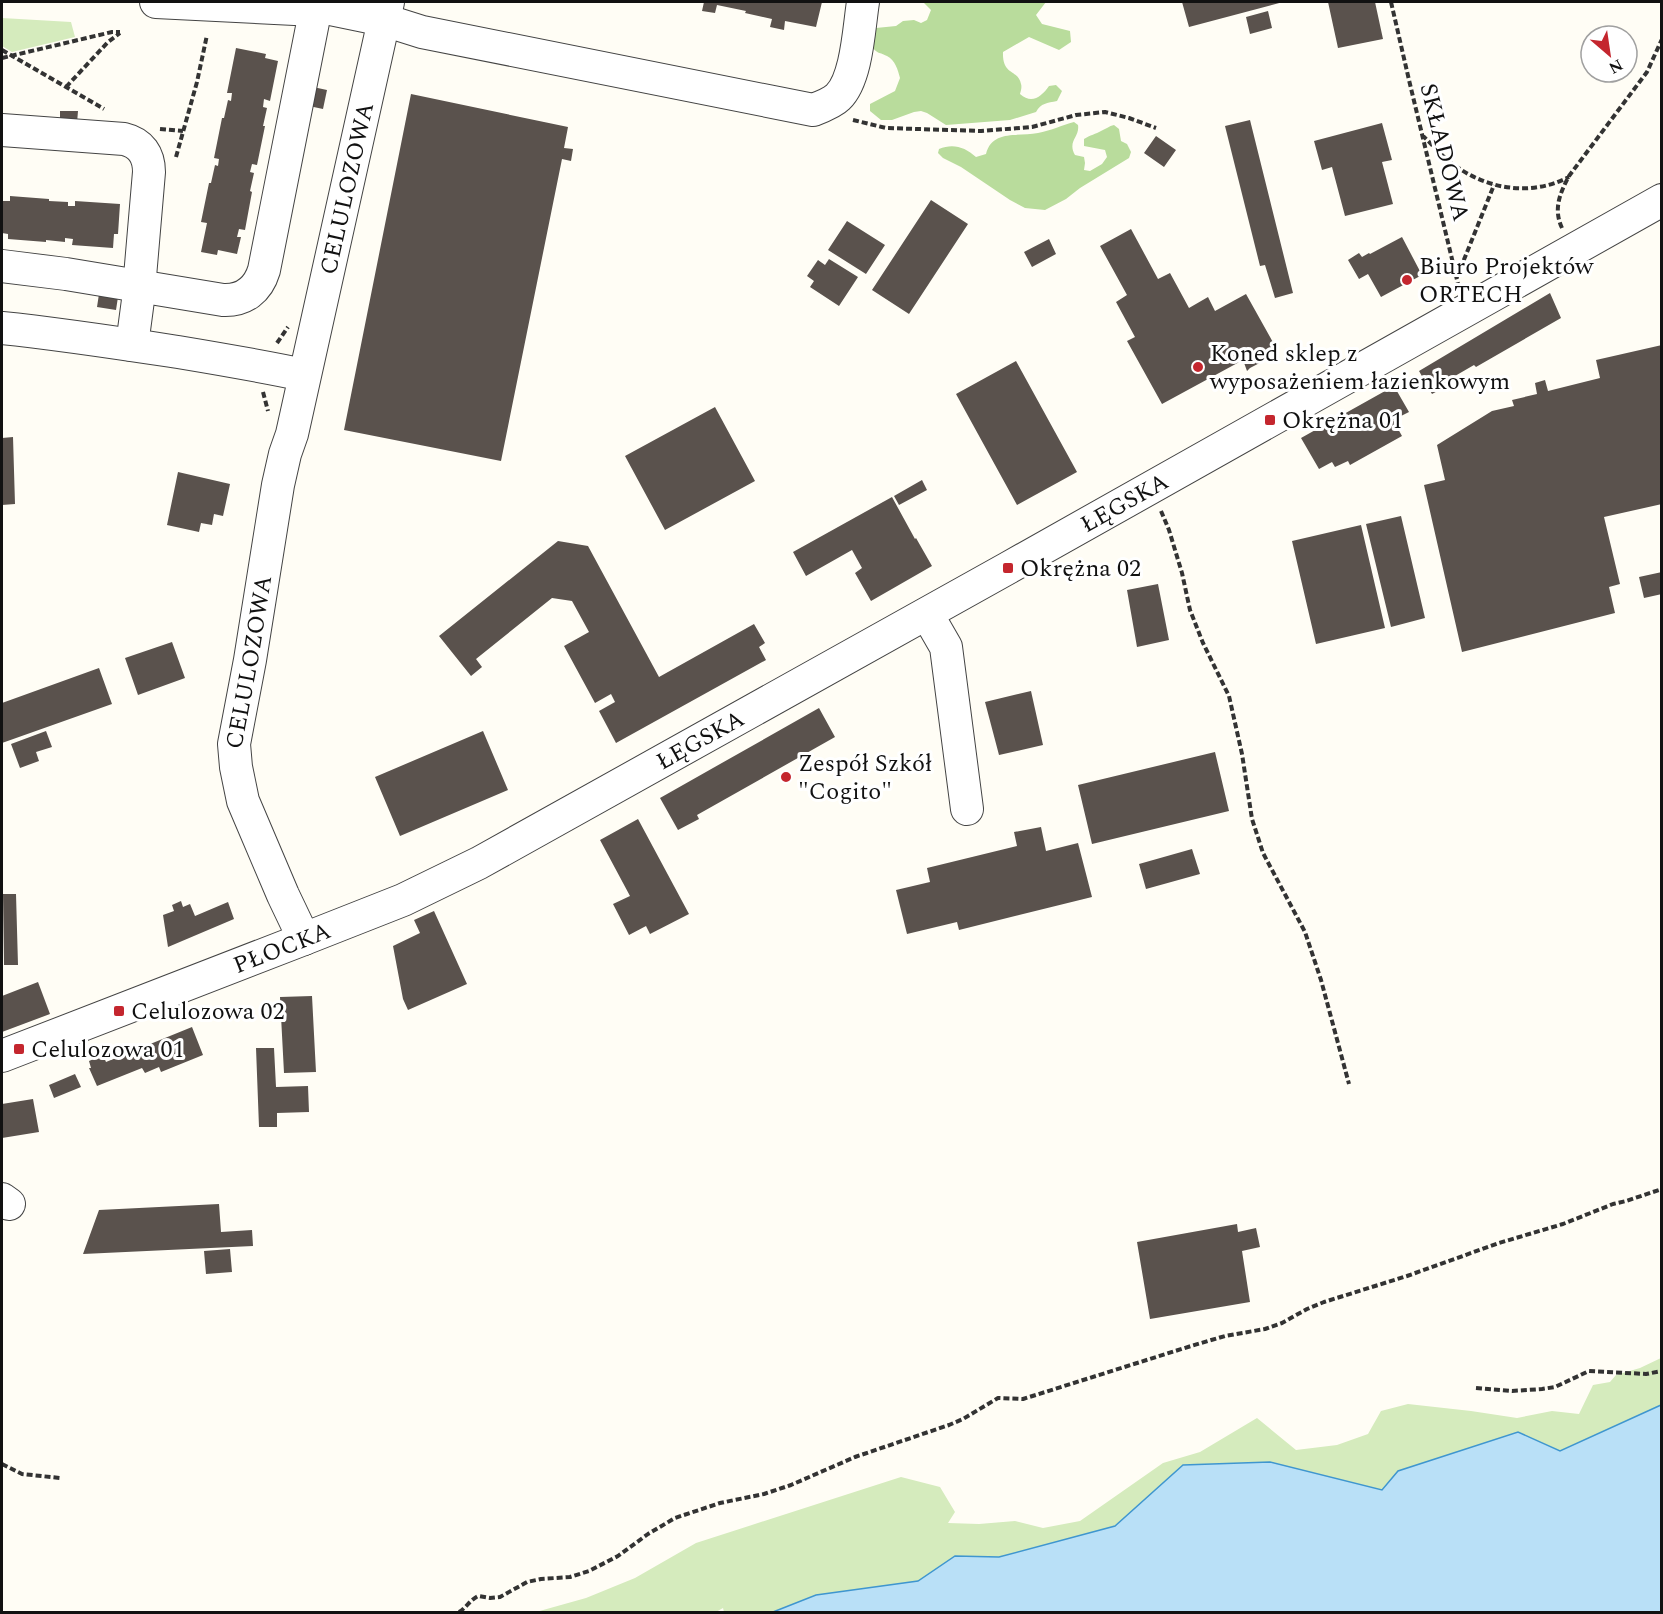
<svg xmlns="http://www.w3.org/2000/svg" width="1663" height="1614" font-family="Spectral,serif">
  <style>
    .green { fill: #d5ebbd }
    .forest { fill: #b9dc9c }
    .water { fill: #b9e0f7; stroke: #3f96cf; stroke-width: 1.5 }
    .building { fill: #5a524d }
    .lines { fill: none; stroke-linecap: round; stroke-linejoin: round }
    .minor-casing { stroke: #444; stroke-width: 34 }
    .path { stroke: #333; stroke-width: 4; stroke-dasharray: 6 3; stroke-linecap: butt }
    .minor { stroke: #fff; stroke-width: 32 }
    .poi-dot { fill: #c4262e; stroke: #fff; stroke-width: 2 }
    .labels { text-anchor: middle; stroke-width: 6; stroke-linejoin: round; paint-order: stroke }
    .street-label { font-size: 24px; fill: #111; stroke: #fff }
    .poi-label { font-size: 24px; fill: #111; stroke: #fff; text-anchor: start }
  </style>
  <rect width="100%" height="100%" fill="#fffdf5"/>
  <path class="green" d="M2,18l69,4 4,15 -63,15 -10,-6z
    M1661,1358v254h-937l-1,-4 -7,4h-180l50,-14 49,-20 61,-35 205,-66 39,10 15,25 -7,11 31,1 36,-3 28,7 37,-7 83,-58 37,-11 57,-34 39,32 41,-5 31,-11 13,-23 27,-7 63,7 46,7 35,-7 27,3 14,-29 17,-3 6,-7 24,-7z"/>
  <path class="forest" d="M923,2h123l-10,13 6,9 28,7 1,11 -12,8 -30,-13 -26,15c-1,24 15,17 18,32 1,3 0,6 -1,10 12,11 22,2 29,-8l7,-1 6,6 -5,10c-10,2 -16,2 -21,11l-26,8 -64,5 -19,-12 -6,-2 -7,1 -22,8h-11l-11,-9v-7l25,-13 5,-13c-2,-8 -5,-18 -13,-22 -10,-5 -8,-1 -17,-11v-9l6,-8 20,-2 7,-5 11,-1 7,3 6,-3 4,-10z
    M1074,122l4,3c2,12 -11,16 -3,30l9,2 1,6 -1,7 6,1 12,-7 5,-7 -2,-7 -21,-4v-7c6,-4 12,-5 17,-8 5,-2 8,-5 13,-6l5,4 2,12 6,3 4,8 -2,6 -49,30 -14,11 -21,11 -20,-2 -15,-8 -49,-33 -18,-9 -5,-5 1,-4c14,-6 26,-2 37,8l10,-3c6,-25 33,-17 52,-21 12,-2 24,-8 36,-11z"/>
  <path class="water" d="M1661,1405v207h-888l43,-17 102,-14 37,-25 44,1 116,-31 68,-61 87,-3 112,28 16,-19 120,-39 42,19z"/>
  <path class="building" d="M704,2h118l-6,25 -31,-6 -1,9 -14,-3 2,-8 -27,-6 1,-2 -29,-6 -2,8 -13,-2z
    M1182,2h101l-94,25z
    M1328,2h47l8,37 -45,9z
    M1268,11l4,17 -22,6 -4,-17z
    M236,48l30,6 -1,4 13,3 -8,40 -6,-2 -1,8 4,1 -4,18h2l-8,39 -5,-1 -2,8 4,1 -4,18 2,1 -7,38 -6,-1 -2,8h4l-4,17 -19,-4 -1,5 -16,-3 6,-29 -6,-1 8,-39h2l4,-18 3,1 1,-7 -5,-1 8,-40h2l4,-18 3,1 1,-8h-5z
    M313,87l14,3 -4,19 -14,-3z
    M411,94l157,33 -4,21 9,1 -2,12 -9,-2 -61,302 -157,-31z
    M60,111h18l-1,12 -17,-1z
    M1250,120l43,173 -18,5 -10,-33 -5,1 -35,-140z
    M1382,123l10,37 -10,2 11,42 -48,12 -13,-49 -10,3 -8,-29z
    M1156,136l20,14 -12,17 -20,-14z
    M10,196l39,3v2l19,1v4h7v-5l45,3 -2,30h-4l-1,14 -41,-3 1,-6 -8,-1v4l-19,-2v2l-38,-3v-5l-6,-1v-32h8z
    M931,200l37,24 -59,90 -37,-24z
    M847,221l38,24 -19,29 -38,-24z
    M1131,229l27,50 12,-6 19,35 19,-11 7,14 31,-17 33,59 -29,15 -3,3 -4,-11 -81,44 -35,-63 8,-4 -19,-35 11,-7 -27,-49z
    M1402,237l20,38 -41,22 -13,-23 -9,5 -11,-19 11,-7 3,4 7,-4 1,1z
    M1049,239l7,15 -24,13 -8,-15z
    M829,259l29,18 -19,29 -29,-19 4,-6 -7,-5 11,-16 7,5z
    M1550,293l11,25 -85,49 -2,-2 -19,11 3,4 -26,14 -13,-23z
    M99,294l19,3 -2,13 -19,-3z
    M1662,345v159l-58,13 16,67 -11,3 6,26 -153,39 -38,-167 21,-5 -8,-35 55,-34 22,-5 -2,-6 25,-6 -2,-11 10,-3 3,11 52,-13 -4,-18z
    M1016,361l61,111 -60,33 -61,-111z
    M1394,386l15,26 -16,8 9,16 -52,29 -2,-4 -13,6 -3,-5 -13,7 -18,-31z
    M715,407l40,74 -90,49 -40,-74z
    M13,437l2,67 -13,1v-67z
    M178,472l52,12 -7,32 -9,-2 -2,11 -11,-2 -2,9 -32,-7z
    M922,480l5,10 -28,15 -5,-9z
    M892,497l23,42 1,-1 16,28 -61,35 -16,-28 7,-5 -10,-18 -46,26 -13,-24z
    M1401,516l24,102 -34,9 -25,-103z
    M1361,525l24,103 -69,16 -24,-103z
    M558,541l30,5 71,131 95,-53 11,19 -6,4 7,13 -150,83 -17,-32 16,-9 -4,-8 -16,9 -31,-57 25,-14 -17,-31 -20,-3 -76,61 6,8 -11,9 -32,-40z
    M1662,572v22l-18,4 -5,-21z
    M1158,584l11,56 -32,7 -10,-57z
    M172,642l13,36 -47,17 -13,-37z
    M99,668l13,36 -110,39v-40z
    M1031,691l12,54 -44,10 -14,-53z
    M819,708l16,29 -138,78 2,4 -21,11 -18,-32z
    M46,731l6,16 -16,5 3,9 -19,7 -9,-24z
    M483,731l25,59 -108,46 -25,-59z
    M1215,752l14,59 -137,33 -14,-59z
    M638,819l51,95 -39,20 -4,-8 -17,9 -16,-31 17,-8 -30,-56z
    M1041,827l5,24 32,-8 14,54 -133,33 -2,-8 -50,12 -11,-44 34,-8 -3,-14 90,-22 -3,-14z
    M1192,849l8,25 -54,15 -7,-25z
    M3,894h13l2,71h-14z
    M181,901l2,6 7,-3 5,12 33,-14 6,17 -66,28 -5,-32 11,-4 -2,-6z
    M434,911l33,73 -59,26 -5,-11 -10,-53 27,-13 -6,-13z
    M38,982l12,32 -48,18v-36z
    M312,996l4,76 -32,1 -4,-76z
    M192,1027l11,28 -42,17 -2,-5 -14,6 -3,-5 -45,18 -8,-18h2l-2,-7 14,-6 3,7z
    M256,1048h18l2,39 32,-1 1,26 -32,1v14h-18z
    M75,1074l6,13 -27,11 -5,-13z
    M33,1099l6,33 -37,6v-34z
    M219,1204l2,28 31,-2 1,16 -170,8 16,-44z
    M1237,1224l1,8 18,-4 4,19 -18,4 8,51 -100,17 -13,-77z
    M230,1249l2,23 -26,2 -2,-23z"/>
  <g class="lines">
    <g class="minor-casing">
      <g id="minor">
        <path d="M156,2l159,8"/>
        <path d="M316,6l68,14 38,12 391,78c8,-3 19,-7 25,-13 19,-18 21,-70 25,-95"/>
        <path d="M2,130l122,9c17,4 25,16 25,33l-11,128 -6,45"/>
        <path d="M2,266l64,8 157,26c21,1 35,-10 41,-30l53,-268"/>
        <path d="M2,328c59,6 117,15 176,24 42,7 84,14 126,23"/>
        <path d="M927,614l19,33 21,162"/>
        <path id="s1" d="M304,939l-21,-44 -40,-94 -7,-34 -2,-23 16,-84 28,-175 7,-31 7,-20 96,-432"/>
        <path id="s2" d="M2,1056l302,-117 99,-39 76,-37 529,-295 654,-368"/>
        <path d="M2,1199l7,5"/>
      </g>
    </g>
    <path class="path" d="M1391,2l18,78 49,204
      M2,50l102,59
      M2,58l110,-26h8
      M66,87l42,-45 12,-9
      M853,120l33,8 95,3 51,-4 44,-12 29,-3 24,6 27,10
      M160,129l23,2
      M1422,135c11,10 22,24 35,32 33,23 75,29 112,10
      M176,157l21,-75 10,-47
      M1562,228c-9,-19 -2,-35 7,-52l78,-104 15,-33
      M1457,277l37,-92
      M277,343l11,-16
      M263,392l5,19
      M1161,511l8,19 13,43 8,37 13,33 26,53 13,58 10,65 11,34 42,79 16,48 28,104
      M1476,1388l36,3 30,-2 13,-2 34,-16 57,3 16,-3
      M2,1464l20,10 38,4
      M459,1612c7,-4 11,-12 19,-16l12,2 10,-1 27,-15 14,-3 29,-2 19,-6 29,-15 30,-22 27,-16 45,-15 44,-9 27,-9 64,-28 94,-32 14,-6 35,-21 25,1 168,-53 34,-10 40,-7 17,-6 25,-14 17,-7 83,-26 92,-33 64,-19 50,-20 13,-3 36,-12"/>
    <use href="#minor" class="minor"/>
  </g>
  <g class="poi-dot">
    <circle cx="1407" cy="280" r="6"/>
    <circle cx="1198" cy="367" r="6"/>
    <rect x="1264" y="414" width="12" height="12" rx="3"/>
    <rect x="1002" y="562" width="12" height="12" rx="3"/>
    <circle cx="786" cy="777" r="6"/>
    <rect x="113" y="1005" width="12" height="12" rx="3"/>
    <rect x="13" y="1043" width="12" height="12" rx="3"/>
  </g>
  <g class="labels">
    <g class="street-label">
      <text transform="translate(1445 152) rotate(76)" y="8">SKŁADOWA</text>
      <text dy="8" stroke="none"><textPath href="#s1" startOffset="776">CELULOZOWA</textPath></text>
      <text dy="8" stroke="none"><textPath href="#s2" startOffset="1254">ŁĘGSKA</textPath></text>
      <text dy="8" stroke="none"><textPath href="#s1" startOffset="292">CELULOZOWA</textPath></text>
      <text dy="8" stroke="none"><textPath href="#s2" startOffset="768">ŁĘGSKA</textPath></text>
      <text dy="8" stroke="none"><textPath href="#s2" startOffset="300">PŁOCKA</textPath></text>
    </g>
    <g class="poi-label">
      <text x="1419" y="274">Biuro Projektów<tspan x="1419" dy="28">ORTECH</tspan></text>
      <text x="1210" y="361">Koned sklep z<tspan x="1210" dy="28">wyposażeniem łazienkowym</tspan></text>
      <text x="1282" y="428">Okrężna 01</text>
      <text x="1020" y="576">Okrężna 02</text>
      <text x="798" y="771">Zespół Szkół<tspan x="798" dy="28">"Cogito"</tspan></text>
      <text x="131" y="1019">Celulozowa 02</text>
      <text x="31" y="1057">Celulozowa 01</text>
    </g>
  </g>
  <rect width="1663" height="1614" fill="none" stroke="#111111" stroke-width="6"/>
  <g transform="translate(1609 54) rotate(151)"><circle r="28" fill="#ffffff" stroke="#a0a0a0" stroke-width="1.5"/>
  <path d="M0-4.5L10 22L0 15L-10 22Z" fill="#c4262e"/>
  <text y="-9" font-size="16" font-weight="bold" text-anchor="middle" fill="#111111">N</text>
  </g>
</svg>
